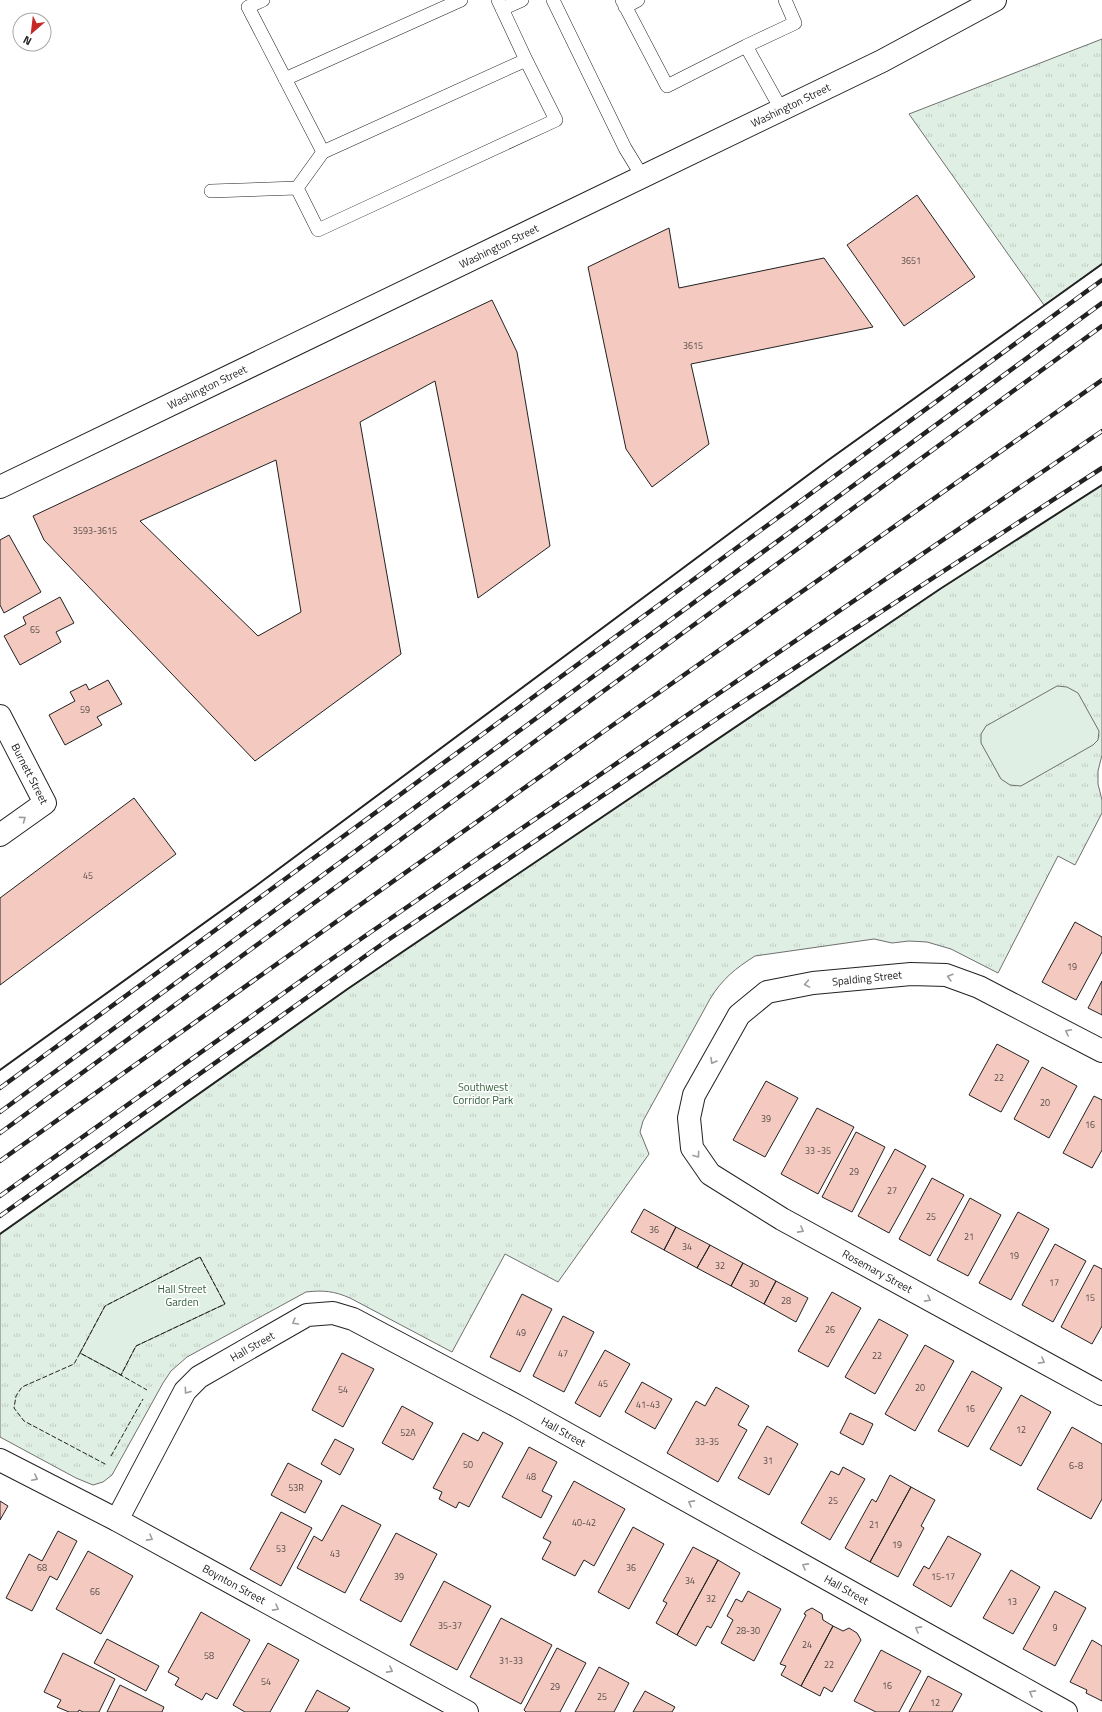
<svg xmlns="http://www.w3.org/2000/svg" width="1102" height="1712" font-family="'Titillium Web',sans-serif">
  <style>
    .park { fill: url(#park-tufts); stroke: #6f6f6f }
    .garden { fill: #e0efe3; stroke: #6f6f6f }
    .building { fill: #f3c9c0; stroke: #222; fill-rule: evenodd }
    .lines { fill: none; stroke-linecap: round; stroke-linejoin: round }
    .lane-casing { stroke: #222; stroke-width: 14 }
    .street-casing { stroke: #222; stroke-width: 24 }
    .primary-casing { stroke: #222; stroke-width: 24 }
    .lane { stroke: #fff; stroke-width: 13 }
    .street { stroke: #fff; stroke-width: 22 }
    .primary { stroke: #fff; stroke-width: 22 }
    .rail-casing { stroke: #222; stroke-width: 4.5 }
    .rail { stroke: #fff; stroke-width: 3; stroke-dasharray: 9; stroke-linecap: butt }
    .fence { stroke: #222; stroke-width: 1; stroke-dasharray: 5 2; stroke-linecap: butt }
    .wall { stroke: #222; stroke-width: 2 }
    .oneway { stroke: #9c9c9c }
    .labels { text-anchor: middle; stroke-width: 3; stroke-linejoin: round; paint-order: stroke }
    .number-label { font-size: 9px; fill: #564c4a }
    .street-label { font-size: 11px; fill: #222; stroke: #fff }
    .park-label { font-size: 11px; fill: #2f5e38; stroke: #fff }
  </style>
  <defs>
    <pattern id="park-tufts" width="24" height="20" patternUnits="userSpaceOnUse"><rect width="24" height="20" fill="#e0efe3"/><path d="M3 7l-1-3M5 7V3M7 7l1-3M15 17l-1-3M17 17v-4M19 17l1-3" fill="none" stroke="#c0cdc2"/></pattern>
  </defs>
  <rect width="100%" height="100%" fill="#fff"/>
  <path class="park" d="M1102,39v225l-58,41 -135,-191z
    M1102,485v270l-4,16v13l4,16v13l-27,52 -17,-9 -60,117 -47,-24 -24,-7 -18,-1 -17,2 -18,-4 -119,17c-19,12 -33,23 -45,43l-67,122 -3,11 9,22 -91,128 -53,-28 -53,98 -102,-54c-16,-7 -27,-8 -44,-6l-119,65 -16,14 -8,12 -51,92 -9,7 -10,3 -17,-7 -76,-41v-203l349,-246 591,-399z"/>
  <path class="garden" d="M1057,686l10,1 11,6 21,38 -1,9 -5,5 -72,41 -11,-1 -9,-6 -20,-36v-9l5,-8z
    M200,1257l25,47 -89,42 -15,29 -41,-22 25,-47z"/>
  <path class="building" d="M917,195l58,82 -71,49 -57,-81z
    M669,228l10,60 145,-30 49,69 -182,37 18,80 -57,43 -26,-38 -38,-182z
    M492,300l25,52 33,194 -72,52 -43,-217 -75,41 41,232 -146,107 -211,-221 -11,-24zM276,460l25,152 -43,24 -118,-115z
    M9,535l32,57 -37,21 -4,-8v-65z
    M60,597l14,26 -18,9 5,10 -41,23 -16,-29 22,-12 -3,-7z
    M108,680l14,24 -25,13 5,8 -37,20 -16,-30 26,-14 -5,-9 16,-8 3,6z
    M134,798l42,56 -176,131v-87z
    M1075,922l27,15v15l-26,48 -34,-18z
    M1102,981v34l-14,-7z
    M997,1044l32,17 -28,51 -32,-17z
    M1042,1067l35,19 -28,52 -35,-19z
    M766,1081l32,17 -33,59 -32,-17z
    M1094,1096l8,4v50l-10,18 -29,-15z
    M817,1108l37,19 -36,67 -37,-20z
    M856,1132l29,15 -33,65 -30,-15z
    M895,1149l31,17 -37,67 -31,-17z
    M932,1178l32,17 -34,61 -31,-17z
    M970,1198l31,17 -33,61 -31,-16z
    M644,1209l32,18 -12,23 -33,-18z
    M1018,1212l31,17 -38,71 -32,-17z
    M676,1227l34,18 -13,23 -33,-18z
    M1055,1244l31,17 -33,61 -31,-17z
    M710,1245l33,18 -12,23 -34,-18z
    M743,1263l33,18 -12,23 -33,-18z
    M1094,1265l8,4v57l-10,18 -31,-17z
    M776,1281l32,17 -12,24 -32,-18z
    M832,1292l29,16 -33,59 -30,-16z
    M522,1294l30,15 -32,63 -30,-15z
    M563,1316l31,16 -30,60 -31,-16z
    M879,1319l29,16 -33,59 -30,-17z
    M925,1345l29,16 -39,70 -30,-17z
    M605,1350l25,14 -30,53 -25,-14z
    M342,1353l32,16 -31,58 -31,-17z
    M972,1371l30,17 -34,59 -30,-16z
    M642,1382l30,17 -17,30 -30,-17z
    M716,1387l33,19 -11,19 9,5 -29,52 -51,-29 29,-52 9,5z
    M1021,1395l30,17 -30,54 -31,-17z
    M402,1406l31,17 -20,37 -31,-17z
    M850,1413l23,11 -10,21 -23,-12z
    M767,1426l31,18 -29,51 -31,-17z
    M1072,1427l30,17v55l-11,20 -54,-30z
    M483,1432l20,11 -34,64 -10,-5 -3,6 -17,-9 3,-7 -9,-4 30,-55 15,8z
    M335,1439l19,10 -14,26 -19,-11z
    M529,1447l28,15 -15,29 10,5 -11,22 -39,-21z
    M288,1463l34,18 -17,32 -34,-18z
    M843,1467l22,12 -35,61 -29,-17 30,-52 8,4z
    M890,1475l21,12 -41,75 -25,-14 27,-49 4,3z
    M574,1481l51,28 -31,57 -10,-6 -9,16 -33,-17 9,-17 -8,-4z
    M911,1487l24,13 -14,26 3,2 -26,49 -28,-15z
    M0,1501l8,5 -8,14z
    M342,1505l39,20 -36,68 -48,-25 17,-32 8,5z
    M281,1512l31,16 -31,58 -31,-17z
    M633,1527l31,17 -35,65 -31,-17z
    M58,1531l19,10 -20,39 -7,-4 -18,35 -26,-13 23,-44 13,7z
    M396,1533l41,21 -36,68 -41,-22z
    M948,1536l33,18 -30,53 -38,-22 11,-19 5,3z
    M693,1547l25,13 -41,75 -21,-12 11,-20 -4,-2z
    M88,1551l45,25 -32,58 -45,-25z
    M718,1560l22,13 -29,55 -4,-2 -11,20 -19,-11z
    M1011,1570l29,17 -27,47 -30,-16z
    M444,1581l47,25 -34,64 -47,-25z
    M748,1591l33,18 -27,52 -33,-18 12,-23 -6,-4 9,-17 6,3z
    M1055,1591l31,17 -31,58 -32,-17z
    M812,1608l10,6 1,6 10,6 -32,60 -20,-11 5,-9 -6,-2 26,-49 -2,-1 2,-3z
    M201,1612l49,28 -33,59 -11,-6 -4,7 -27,-15 4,-7 -11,-6z
    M501,1618l51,27 -31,59 -51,-27z
    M833,1626l10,5 6,-3 8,5 4,7 -29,52 -8,-5 -4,9 -19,-10z
    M107,1639l52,27 -13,25 -52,-28z
    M1092,1640l10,6v55l-16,-8 1,-3 -17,-8z
    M268,1643l31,17 -29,52h-25l-12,-7z
    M557,1648l29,15 -26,49h-34l-2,-2z
    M881,1650l40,21 -22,41h-23l-22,-11z
    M63,1653l52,26 -16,33h-16l-4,-2 -1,2h-9l-12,-5 4,-7 -17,-8z
    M599,1667l30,16 -15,29h-39z
    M928,1676l34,18 -10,18h-43z
    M120,1685l44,22 -2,5h-55z
    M317,1690l33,18 -3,4h-42z
    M645,1691l30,16 -3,5h-39z"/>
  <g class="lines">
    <g class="lane-casing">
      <path id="lane" d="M263,0l-15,7 75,145 203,-92 -28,-60
        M553,0l72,148 17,28
        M622,0l45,86 79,-40
        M625,7l13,-7
        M502,9l20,-9
        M285,79l176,-79
        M781,109l-35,-63 49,-23 -10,-23
        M323,152l-26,36 21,42 238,-110 -30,-60
        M211,191l86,-3"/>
    </g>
    <g class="street-casing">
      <g id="street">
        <path id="s1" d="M0,716l45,87 -45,32"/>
        <path id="s2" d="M1102,1051l-123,-64 -33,-12 -35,-1 -98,9 -46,9 -28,23 -45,80 -5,23 3,30 18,26 72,45 320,175"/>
        <path id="s3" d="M0,1460l117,60 350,192"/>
        <path id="s4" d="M117,1520l68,-129 14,-14 108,-62 26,-2 20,6 166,88 547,305"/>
      </g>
    </g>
    <g class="primary-casing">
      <g id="primary">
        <path id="s5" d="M0,487l882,-426 113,-61"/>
      </g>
    </g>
    <use href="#lane" class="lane"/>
    <use href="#street" class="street"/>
    <use href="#primary" class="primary"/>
    <g class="rail-casing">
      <path id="rail" d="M0,1088l1102,-808
        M0,1112l1102,-809
        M0,1133l1102,-807
        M0,1161l603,-429 499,-352
        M0,1196l323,-231 148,-102 631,-432
        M0,1216l385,-274 342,-230 375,-244"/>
    </g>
    <use href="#rail" class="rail"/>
    <path class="fence" d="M200,1257l25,47 -89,42 -15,29 -41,-22 25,-47z
      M80,1353l-6,11 -52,23 -6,9 -2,12 10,13 83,44
      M119,1374l28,16
      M111,1456l32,-57"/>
    <path class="wall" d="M0,1070l257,-185 570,-424 275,-197
      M0,1234l349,-246 591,-399 162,-104"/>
  </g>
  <defs><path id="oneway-chevron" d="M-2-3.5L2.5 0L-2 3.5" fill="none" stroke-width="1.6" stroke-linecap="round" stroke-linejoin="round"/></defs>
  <g class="oneway">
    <use href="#oneway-chevron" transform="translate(23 819) rotate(-36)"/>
    <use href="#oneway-chevron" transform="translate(950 977) rotate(-163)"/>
    <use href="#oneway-chevron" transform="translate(807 984) rotate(170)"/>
    <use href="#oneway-chevron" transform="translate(1068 1032) rotate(-153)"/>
    <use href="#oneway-chevron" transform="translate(713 1061) rotate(120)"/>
    <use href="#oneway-chevron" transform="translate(697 1155) rotate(54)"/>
    <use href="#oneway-chevron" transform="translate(801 1230) rotate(29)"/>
    <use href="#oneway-chevron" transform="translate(928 1299) rotate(29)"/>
    <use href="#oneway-chevron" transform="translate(295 1322) rotate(150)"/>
    <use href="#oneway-chevron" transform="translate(1042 1361) rotate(29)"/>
    <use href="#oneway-chevron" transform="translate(187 1391) rotate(126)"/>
    <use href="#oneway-chevron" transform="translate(35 1478) rotate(27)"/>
    <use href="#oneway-chevron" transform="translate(691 1503) rotate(-151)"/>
    <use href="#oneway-chevron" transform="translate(150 1538) rotate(29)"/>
    <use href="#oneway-chevron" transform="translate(805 1566) rotate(-151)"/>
    <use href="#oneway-chevron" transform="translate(276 1608) rotate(29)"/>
    <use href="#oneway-chevron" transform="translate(918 1629) rotate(-151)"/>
    <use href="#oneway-chevron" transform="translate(390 1670) rotate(28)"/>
    <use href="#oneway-chevron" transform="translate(1032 1693) rotate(-151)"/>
  </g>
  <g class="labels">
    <g class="number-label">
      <text x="911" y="264">3651</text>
      <text x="693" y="349">3615</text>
      <text x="95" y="534">3593-3615</text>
      <text x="35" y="633">65</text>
      <text x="85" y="713">59</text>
      <text x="88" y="879">45</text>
      <text x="1072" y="970">19</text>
      <text x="999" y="1081">22</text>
      <text x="1045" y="1106">20</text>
      <text x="766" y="1122">39</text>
      <text x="1090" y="1128">16</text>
      <text x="818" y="1154">33 -35</text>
      <text x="854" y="1175">29</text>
      <text x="892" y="1194">27</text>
      <text x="931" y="1220">25</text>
      <text x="654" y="1233">36</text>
      <text x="969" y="1240">21</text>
      <text x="687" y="1250">34</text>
      <text x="1014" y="1259">19</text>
      <text x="720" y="1269">32</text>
      <text x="1054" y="1286">17</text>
      <text x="754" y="1287">30</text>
      <text x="1090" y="1301">15</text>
      <text x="786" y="1304">28</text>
      <text x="830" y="1333">26</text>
      <text x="521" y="1336">49</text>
      <text x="563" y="1357">47</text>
      <text x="877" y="1359">22</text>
      <text x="603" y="1387">45</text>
      <text x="920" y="1391">20</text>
      <text x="343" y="1393">54</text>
      <text x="648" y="1408">41-43</text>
      <text x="970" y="1412">16</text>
      <text x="1021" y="1433">12</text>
      <text x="408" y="1436">52A</text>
      <text x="707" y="1445">33-35</text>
      <text x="768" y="1464">31</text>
      <text x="468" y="1468">50</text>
      <text x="1076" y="1469">6-8</text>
      <text x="531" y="1480">48</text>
      <text x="296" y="1491">53R</text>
      <text x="833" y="1504">25</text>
      <text x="584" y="1526">40-42</text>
      <text x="874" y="1528">21</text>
      <text x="897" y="1548">19</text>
      <text x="281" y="1552">53</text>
      <text x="335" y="1557">43</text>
      <text x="42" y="1571">68</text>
      <text x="631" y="1571">36</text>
      <text x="399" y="1580">39</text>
      <text x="943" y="1580">15-17</text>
      <text x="690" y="1584">34</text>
      <text x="95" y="1595">66</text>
      <text x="711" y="1602">32</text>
      <text x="1012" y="1605">13</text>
      <text x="450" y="1629">35-37</text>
      <text x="1055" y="1631">9</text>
      <text x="748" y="1634">28-30</text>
      <text x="807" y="1648">24</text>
      <text x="209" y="1659">58</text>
      <text x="511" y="1664">31-33</text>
      <text x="829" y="1668">22</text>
      <text x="266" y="1685">54</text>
      <text x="887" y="1689">16</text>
      <text x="555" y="1690">29</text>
      <text x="602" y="1700">25</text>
      <text x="935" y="1706">12</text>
    </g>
    <g class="street-label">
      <text dy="4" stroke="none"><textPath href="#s5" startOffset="878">Washington Street</textPath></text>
      <text dy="4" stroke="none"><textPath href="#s5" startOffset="554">Washington Street</textPath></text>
      <text dy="4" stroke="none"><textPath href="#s5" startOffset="230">Washington Street</textPath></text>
      <text dy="4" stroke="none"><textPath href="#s1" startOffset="65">Burnett Street</textPath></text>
      <text transform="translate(867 978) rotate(-6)" y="4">Spalding Street</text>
      <text dy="4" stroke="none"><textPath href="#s2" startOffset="761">Rosemary Street</textPath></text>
      <text dy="4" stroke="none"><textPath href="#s4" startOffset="227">Hall Street</textPath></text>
      <text dy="4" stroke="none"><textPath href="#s4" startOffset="576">Hall Street</textPath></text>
      <text dy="4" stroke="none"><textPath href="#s3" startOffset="265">Boynton Street</textPath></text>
      <text dy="4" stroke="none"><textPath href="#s4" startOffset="900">Hall Street</textPath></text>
    </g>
    <g class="park-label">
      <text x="483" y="1091">Southwest<tspan x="483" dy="13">Corridor Park</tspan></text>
      <text x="182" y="1293">Hall Street<tspan x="182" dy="13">Garden</tspan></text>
    </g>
  </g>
  <g transform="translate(32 32) rotate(208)"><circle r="19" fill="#ffffff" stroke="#a7a7a7"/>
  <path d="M0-3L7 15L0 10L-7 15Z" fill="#c62828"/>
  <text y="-6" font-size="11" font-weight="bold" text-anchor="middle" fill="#222222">N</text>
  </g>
</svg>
